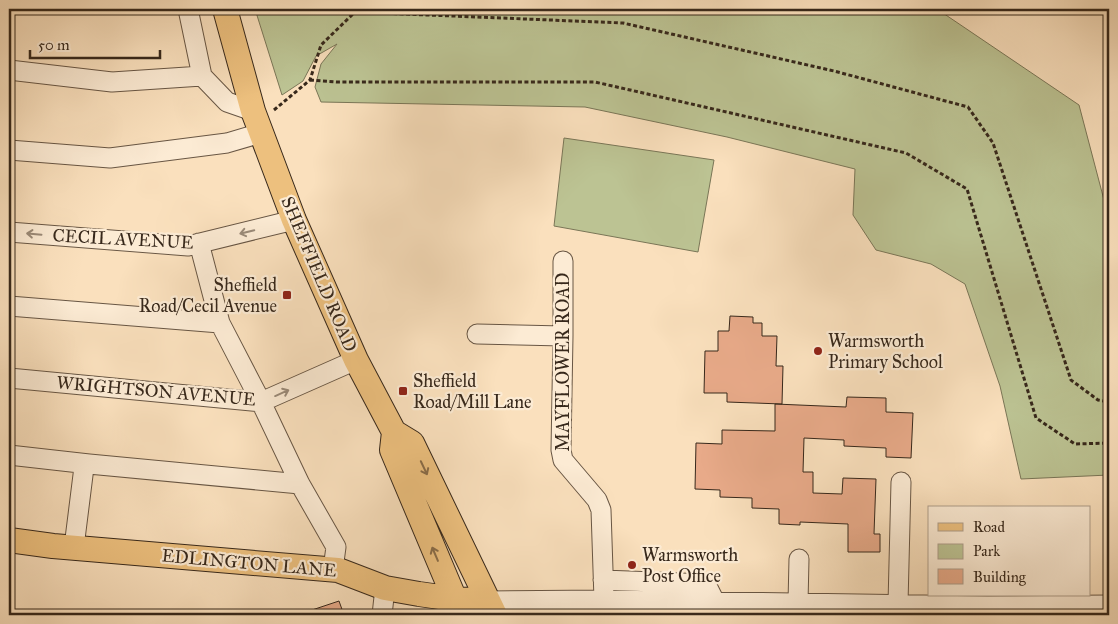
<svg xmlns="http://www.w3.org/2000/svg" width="1118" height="624" font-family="'IM FELL Great Primer',serif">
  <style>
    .green { fill: #bcc393; stroke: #7a7657 }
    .building { fill: #e8aa89; stroke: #37281b }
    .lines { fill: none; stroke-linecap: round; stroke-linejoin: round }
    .minor-casing { stroke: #685644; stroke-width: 21 }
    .major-casing { stroke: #37281b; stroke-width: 26 }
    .path { stroke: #37281b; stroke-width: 3; stroke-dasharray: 4 2.5; stroke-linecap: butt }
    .minor { stroke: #fcebd4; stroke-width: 19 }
    .major { stroke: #edc07e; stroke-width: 24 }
    .oneway { stroke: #9a8a78 }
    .oneway2 { stroke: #896c48 }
    .poi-dot { fill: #8f2418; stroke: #fcebd4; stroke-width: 2 }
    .labels { text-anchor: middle; stroke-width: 4.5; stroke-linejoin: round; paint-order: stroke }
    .street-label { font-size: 18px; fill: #37281b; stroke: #fcebd4 }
    .poi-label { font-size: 18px; fill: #37281b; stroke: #fcebd4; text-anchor: start }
  </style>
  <rect width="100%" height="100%" fill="#fae0bd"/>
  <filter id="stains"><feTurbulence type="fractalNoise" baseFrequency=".004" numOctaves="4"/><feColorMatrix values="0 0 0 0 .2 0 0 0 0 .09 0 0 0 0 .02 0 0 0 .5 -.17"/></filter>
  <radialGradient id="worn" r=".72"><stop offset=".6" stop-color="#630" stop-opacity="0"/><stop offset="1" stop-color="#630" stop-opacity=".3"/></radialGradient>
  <path class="green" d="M255,9h682l142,96 30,114v256l-88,4 -21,-93 -35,-102 -34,-20 -55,-14 -23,-35 2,-46 -128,-32 -142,-30 -264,-5 -6,-15 6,-23 16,-20 -21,12 -13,25 -21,14z
    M564,138l150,22 -16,92 -144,-26z"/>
  <path class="building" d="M730,316l23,1v6h9v13h15l-1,30h7l-1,38 -55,-2v-9h-23l1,-42h13v-20h11z
    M847,397l39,1v14l27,1 -2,45 -25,-1v-9l-42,-2v-6l-40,-2 -1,34h10v21l29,1 1,-16 33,1 -2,55h6v18h-32v-28l-48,-2v3l-21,-1v-15l-27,-1v-10l-32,-1v-7l-25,-1 1,-46 26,1v-14l53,1v-27l71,3z
    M339,601l5,14h-41v-2z"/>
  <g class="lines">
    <g class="minor-casing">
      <path id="minor" d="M188,9l14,67 25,26 26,9
        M9,70l103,12 90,-6
        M9,150l101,8 117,-15 34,-10
        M9,232l179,14 106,-26
        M199,243l21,80
        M563,261v75l-2,114 2,10 34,40 4,10 3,90
        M9,306l211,17 41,79 39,82 36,63 -3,22
        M477,334l86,2
        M9,378l252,24 95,-42
        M9,455l80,9 211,20
        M74,547l10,-80 2,-3
        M603,580l103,4 9,18
        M487,601l117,-1 384,6 121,-1
        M798,603l1,-44
        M898,604l3,-122
        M382,615l3,-27"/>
    </g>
    <g class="major-casing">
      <path id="major" d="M225,9l28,102 41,109 62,140 38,72 18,11 83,172
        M394,432l-2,18 67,159
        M9,540l44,6 285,24 47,18 34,6 35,5 33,2"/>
    </g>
    <path class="path" d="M310,80l26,2h259l311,71 61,36 69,229 39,26 34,-1
      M274,110l36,-30 11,-35 34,-33 268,11 211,48 134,36 25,36 78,237 27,20 11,2"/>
    <use href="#minor" class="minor"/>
    <use href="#major" class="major"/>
  </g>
  <defs><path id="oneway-shaft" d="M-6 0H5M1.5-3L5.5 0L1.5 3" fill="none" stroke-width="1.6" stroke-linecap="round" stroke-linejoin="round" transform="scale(1.25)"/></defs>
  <g class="oneway">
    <use href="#oneway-shaft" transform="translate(247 232) rotate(166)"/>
    <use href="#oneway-shaft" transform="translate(34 234) rotate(-175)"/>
    <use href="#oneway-shaft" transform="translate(282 393) rotate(-24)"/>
  </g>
  <g class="oneway2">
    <use href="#oneway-shaft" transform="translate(424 468) rotate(65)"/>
    <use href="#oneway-shaft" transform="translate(435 554) rotate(-113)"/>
  </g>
  <g class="poi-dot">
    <rect x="282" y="290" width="10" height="10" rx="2.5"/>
    <circle cx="818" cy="351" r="5"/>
    <rect x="398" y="386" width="10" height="10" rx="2.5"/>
    <circle cx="632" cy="565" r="5"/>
  </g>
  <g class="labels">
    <g class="street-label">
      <text transform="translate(123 239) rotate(3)" y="6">CECIL AVENUE</text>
      <text transform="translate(319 274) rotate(67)" y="6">SHEFFIELD ROAD</text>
      <text transform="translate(563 362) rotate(-90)" y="6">MAYFLOWER ROAD</text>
      <text transform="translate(156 391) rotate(5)" y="6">WRIGHTSON AVENUE</text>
      <text transform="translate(249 563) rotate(5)" y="6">EDLINGTON LANE</text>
    </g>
    <g class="poi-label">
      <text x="277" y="291" text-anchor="end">Sheffield<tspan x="277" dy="21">Road/Cecil Avenue</tspan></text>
      <text x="828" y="347">Warmsworth<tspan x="828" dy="21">Primary School</tspan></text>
      <text x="413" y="387">Sheffield<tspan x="413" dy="21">Road/Mill Lane</tspan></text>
      <text x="642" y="561">Warmsworth<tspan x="642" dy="21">Post Office</tspan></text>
    </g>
  </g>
  <rect width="1118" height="624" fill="none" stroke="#fae0bd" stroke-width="30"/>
  <rect x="10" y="10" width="1098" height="604" fill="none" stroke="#37281b" stroke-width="2.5"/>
  <rect x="15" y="15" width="1088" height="594" fill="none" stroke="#37281b"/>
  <rect x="928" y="506" width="162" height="90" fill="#fcebd4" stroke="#ad9d8a"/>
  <rect x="938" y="523" width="25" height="8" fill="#edc07e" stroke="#ad9d8a"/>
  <text x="973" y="532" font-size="15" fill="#37281b">Road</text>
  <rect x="938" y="544" width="25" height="15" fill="#bcc393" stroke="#ad9d8a"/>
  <text x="973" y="556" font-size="15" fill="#37281b">Park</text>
  <rect x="938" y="569" width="25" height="15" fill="#e8aa89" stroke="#ad9d8a"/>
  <text x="973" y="582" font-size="15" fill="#37281b">Building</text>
  <path d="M30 50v8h130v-8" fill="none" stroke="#37281b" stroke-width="2.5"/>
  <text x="38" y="50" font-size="15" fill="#37281b" stroke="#fcebd4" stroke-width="4" paint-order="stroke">50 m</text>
  <rect width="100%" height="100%" filter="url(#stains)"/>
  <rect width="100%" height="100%" fill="url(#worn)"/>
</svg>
